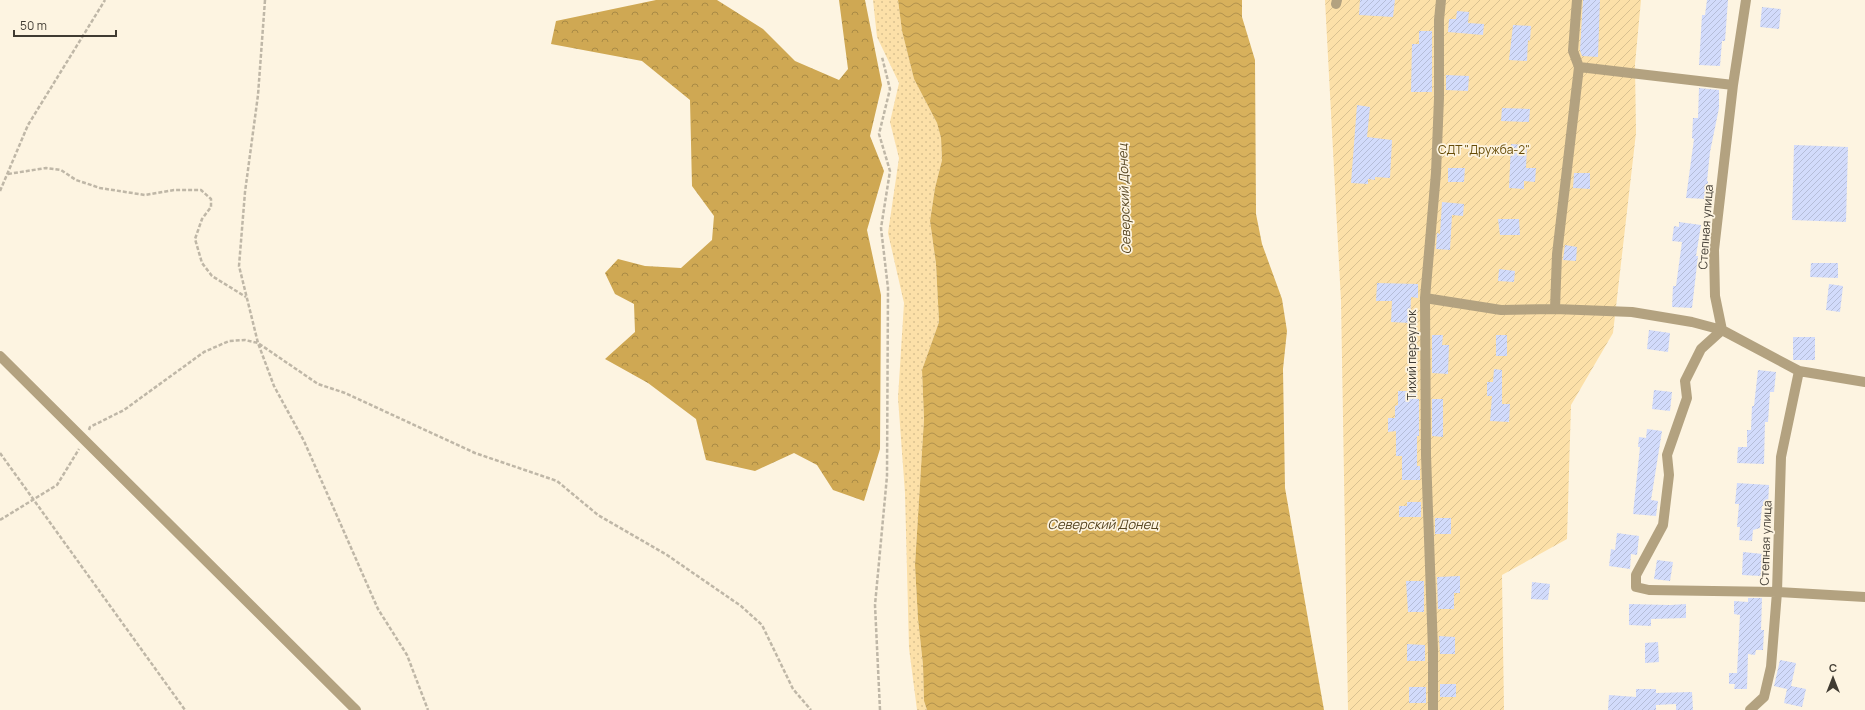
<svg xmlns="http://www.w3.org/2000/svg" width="1865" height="710" font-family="Manrope,sans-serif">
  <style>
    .grass { fill: url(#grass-dots) }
    .forest { fill: url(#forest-crowns) }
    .garden { fill: url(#garden-furrows) }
    .water { fill: url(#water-waves) }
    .building { fill: url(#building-hatch) }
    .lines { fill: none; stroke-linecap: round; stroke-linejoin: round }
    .path { stroke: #bfb7a7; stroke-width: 2.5; stroke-dasharray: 4 2; stroke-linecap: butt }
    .minor { stroke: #b3a280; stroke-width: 10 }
    .labels { text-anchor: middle; stroke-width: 3.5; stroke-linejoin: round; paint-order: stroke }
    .park-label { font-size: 12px; fill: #664b05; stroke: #fdf4e1 }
    .street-label { font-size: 12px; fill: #403b32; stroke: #fdf4e1 }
    .water-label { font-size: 13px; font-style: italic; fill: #564521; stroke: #fdf4e1 }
  </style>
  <defs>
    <pattern id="grass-dots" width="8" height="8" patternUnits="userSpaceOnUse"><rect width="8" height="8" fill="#fce0a8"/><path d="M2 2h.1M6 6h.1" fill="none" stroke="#d9c191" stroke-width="1.8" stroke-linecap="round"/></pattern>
    <pattern id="forest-crowns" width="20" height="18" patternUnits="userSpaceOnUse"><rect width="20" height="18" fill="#cfa853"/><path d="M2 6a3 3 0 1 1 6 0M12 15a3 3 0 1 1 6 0" fill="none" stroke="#a98a45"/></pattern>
    <pattern id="garden-furrows" width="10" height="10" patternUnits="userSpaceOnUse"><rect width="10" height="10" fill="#fce0a8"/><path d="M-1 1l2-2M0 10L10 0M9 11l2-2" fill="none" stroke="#d9c191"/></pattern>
    <pattern id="water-waves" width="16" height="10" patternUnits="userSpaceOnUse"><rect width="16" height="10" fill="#d8b15c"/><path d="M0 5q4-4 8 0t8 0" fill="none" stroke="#b1914d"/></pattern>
    <pattern id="building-hatch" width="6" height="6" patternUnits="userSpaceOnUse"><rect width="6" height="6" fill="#d2dbfb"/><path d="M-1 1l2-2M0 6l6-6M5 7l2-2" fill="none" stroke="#b5bdd8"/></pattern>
  </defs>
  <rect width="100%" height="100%" fill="#fdf4e1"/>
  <path class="grass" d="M873,0h25l4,31 12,48 23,44 4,15 1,22 -7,28 -5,33 6,43 3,58 -17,48 2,49 -9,146 3,54 5,46 1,36 3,9h-10l-8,-62 -4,-155 -7,-95 6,-95 -16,-70 11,-75 -9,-36 9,-39 -22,-46z"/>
  <path class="forest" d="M656,0h61l46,29 32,32 44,19 9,-11 -9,-69h26l17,85 -12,51 14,35 -17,59 14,65 -1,154 -16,52 -31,-11 -16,-25 -23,-12 -39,18 -49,-11 -10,-41 -48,-36 -43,-24 30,-27 -1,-28 -19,-10 -10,-21 13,-14 27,7 36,2 31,-28 2,-24 -22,-30 -2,-86 -48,-39 -91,-17 5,-23z"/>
  <path class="garden" d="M1325,0h316l-6,64 1,69 -23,200 -42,72 -4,134 -65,36 2,135h-156l-7,-409z"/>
  <path class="water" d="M898,0h344v17l13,43 1,154 6,30 20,55 5,32 -4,38 2,119 39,222h-397l-3,-9 -1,-36 -5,-46 -3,-54 9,-146 -2,-49 17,-48 -3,-58 -6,-43 5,-33 7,-28 -1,-22 -4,-15 -23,-44 -12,-48z"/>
  <path class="building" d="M1360,0h35l-2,17 -34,-2z
    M1583,0h17l-2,57 -16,-1 -2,-6z
    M1707,0h21l-3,41h-3l-2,25 -21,-1 3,-50h3z
    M1762,7l19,2 -2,20 -19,-2z
    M1457,11l12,1 -1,11 16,1 -1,11 -35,-3 1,-13h7z
    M1513,25l18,1 -1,15 -2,-1 -1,21 -18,-1z
    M1419,31h13v61h-21l1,-48h7z
    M1446,75l23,1 -1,15 -22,-1z
    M1699,88l20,2v18l-9,44 -3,29h1l-1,18 -21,-1 8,-59 -2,-1 1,-20h5z
    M1357,105l13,2 -3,30 25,3 -2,38 -15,-1v3l-7,-1v5l-17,-1z
    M1502,108l28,1 -1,13 -28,-1z
    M1511,144l16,1 -1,23h10l-1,14 -11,-1v8l-15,-1z
    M1794,145l54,2 -2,75 -54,-2z
    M1448,168h17l-1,14h-16z
    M1574,173h16v16l-17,-1z
    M1442,202l22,2 -1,12 -11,-1 -2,35 -14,-1 1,-16 3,1z
    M1498,219h21l1,16h-20z
    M1679,222l22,3 -5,31h2l-6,52 -20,-1 1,-21h3l6,-44 -10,-1 2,-15 5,1z
    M1565,245l12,2 -1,14 -13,-1z
    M1811,263h27v15l-28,-1z
    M1499,269l16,2 -1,11 -16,-1z
    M1377,283l41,1v14l-7,-1 -1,26 -19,-1 1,-21h-16z
    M1829,284l14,2 -3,26 -14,-2z
    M1649,330l21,3 -2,19 -21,-3z
    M1432,335h11l-1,10h7l-1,29 -16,-1z
    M1496,335h11v21h-11z
    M1793,337h22v23h-22z
    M1494,369l8,1v34h8l-1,18 -19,-1 2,-25h-5v-14h6z
    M1758,370l18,2 -2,20h-4l-2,30h-3l-1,42 -27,-1 1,-16h9v-17h4l1,-24h2z
    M1654,390l18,2 -2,19 -18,-2z
    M1398,391h19v8h2v37h-2v30h3v14h-18v-24h-6v-25l-8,1v-14h7v-12l3,-1z
    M1432,399h11v38l-11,-1z
    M1647,429l15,2 -11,69 7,1 -2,15 -23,-2 7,-67h-2l1,-10 7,1z
    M1737,483l32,2 -1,21h-6l-2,22 -7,2 -1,11 -13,-1 1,-13h-3l2,-23h-4z
    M1407,502h14v15h-22v-11h8z
    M1435,518h16v16h-16z
    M1617,533l22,3 -2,19 -6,-1 -1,15 -21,-3 2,-17 4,1z
    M1743,552l20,2 -2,22 -19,-1z
    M1657,560l16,2 -3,19 -16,-2z
    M1460,576v17h-6v16h-16l-1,-32z
    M1406,581h18v31h-16z
    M1532,582l18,2 -2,16 -17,-1z
    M1748,598h14l-1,32h3l-1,20h-7l-1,5 -7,-1 -1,35h-13l1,-5h-6v-11h8l3,-58 -6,-1v-13l14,1z
    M1629,604l41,1 16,-1v14l-35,1v7l-22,-1z
    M1439,636l16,1v17h-15z
    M1658,642l1,20 -14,1v-20z
    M1407,644l18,1v16h-18z
    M1780,660l16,3 -5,23 15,3 -4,18 -18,-4 3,-14 -13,-3z
    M1440,684h16v13h-16z
    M1409,687h17v16h-17z
    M1636,689h20v4l36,-1 1,18h-17v-6l-20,1v5h-48l1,-15 27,2z"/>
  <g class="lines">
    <path class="path" d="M265,0l-7,95 -13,97 -6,74 19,77 16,43 30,55 74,168 29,46 21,55
      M8,174l38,-6 15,2 15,10 24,8 45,7 29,-5h27l10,9v8l-9,12 -7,20 7,24 10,13 34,21
      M0,191l28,-66 77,-125
      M89,430l1,-3 34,-17 80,-58 25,-11 16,-1 13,3 60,41 27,9 130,60 82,28 41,34 69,40 74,51 21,19 31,64 18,21
      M0,453l185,257
      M0,520l57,-35 22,-36
      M880,710l-5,-105 12,-129 1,-188 -7,-60 9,-57 -11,-37 11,-45 -8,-32"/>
    <path class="minor" d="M1336,4l1,-4
      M1579,67l154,18
      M1425,298l76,12 54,-1 77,3 60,10 30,8 77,41 66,11
      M1555,309l2,-55 22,-187 -6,-16 4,-51
      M1722,330l-21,19 -16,32 2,17 -20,57 2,20 -6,50 -27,50v12l13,3 128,2 88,5
      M1722,330l-7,-34 -1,-46 19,-165 13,-85
      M0,356l356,354
      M1433,710v-60l-7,-195 -1,-157 11,-125 3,-75v-78l2,-20
      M1750,710l14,-13 7,-30 6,-75 4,-135 18,-86"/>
  </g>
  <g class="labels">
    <g class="park-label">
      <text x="1484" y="154">СДТ "Дружба-2"</text>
    </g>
    <g class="street-label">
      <text transform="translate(1706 227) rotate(-86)" y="4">Степная улица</text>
      <text transform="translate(1412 355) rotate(-90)" y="4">Тихий переулок</text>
      <text transform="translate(1766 543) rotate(-88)" y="4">Степная улица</text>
    </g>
    <g class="water-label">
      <text transform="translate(1124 199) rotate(-92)" y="5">Северский Донец</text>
      <text x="1103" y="529">Северский Донец</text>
    </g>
  </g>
  <g transform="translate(1833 678)" stroke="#fdf4e1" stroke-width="3" paint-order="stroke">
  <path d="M0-3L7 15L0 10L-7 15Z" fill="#403b32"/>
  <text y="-6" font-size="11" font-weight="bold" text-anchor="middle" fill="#403b32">С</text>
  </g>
  <path d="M14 30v6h102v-6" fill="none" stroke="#403b32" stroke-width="2"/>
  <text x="20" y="30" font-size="12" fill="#403b32" stroke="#fdf4e1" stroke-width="3" paint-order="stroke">50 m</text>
</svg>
